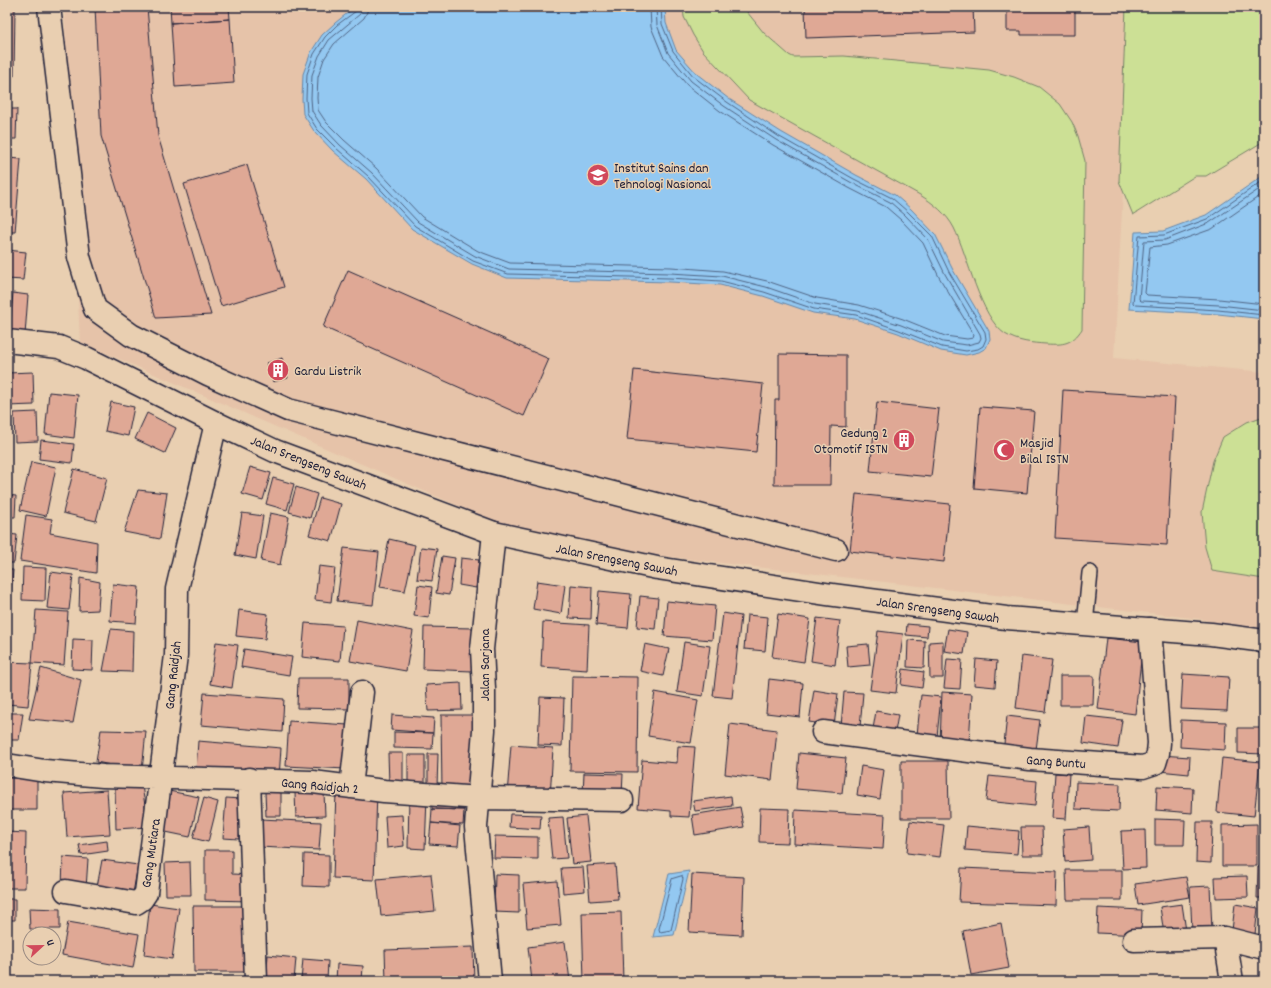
<svg xmlns="http://www.w3.org/2000/svg" width="1271" height="988" font-family="Dekko,sans-serif">
  <style>
    .built { fill: #e6c3a9 }
    .green { fill: #cce095; stroke: #778168 }
    .water { fill: #93c8f1; stroke: #6686a8 }
    .lines { fill: none; stroke-linecap: round; stroke-linejoin: round }
    .shore { stroke: #4f6484; stroke-width: 1 }
    .building { fill: #dfa895; stroke: #22223b }
    .service-casing { stroke: #22223b; stroke-width: 18 }
    .minor-casing { stroke: #22223b; stroke-width: 25 }
    .tertiary-casing { stroke: #22223b; stroke-width: 25 }
    .service { stroke: #e9cfb1; stroke-width: 15 }
    .minor { stroke: #e9cfb1; stroke-width: 22 }
    .tertiary { stroke: #e9cfb1; stroke-width: 22 }
    .labels { text-anchor: middle; stroke-width: 3; stroke-linejoin: round; paint-order: stroke }
    .poi-label { font-size: 14px; fill: #22223b; stroke: #e9cfb1; text-anchor: start }
    .street-label { font-size: 14px; fill: #22223b; stroke: #e9cfb1 }
  </style>
  <rect width="100%" height="100%" fill="#e9cfb1"/>
  <filter id="ink" filterUnits="userSpaceOnUse"><feTurbulence type="fractalNoise" baseFrequency=".025" numOctaves="2"/><feDisplacementMap in="SourceGraphic" scale="8" xChannelSelector="R" yChannelSelector="G"/><feConvolveMatrix kernelMatrix="1 2 1 2 8 2 1 2 1" color-interpolation-filters="sRGB"/></filter>
  <g filter="url(#ink)">
    <path class="built" d="M64,7h1069l-19,351 150,14v264l-63,-17 -659,-77 -462,-200z"/>
    <path class="green" d="M683,7h60l21,26 25,22 4,2 51,-1 145,14 25,7 25,10 21,17 12,18 6,14 7,25 -3,168c-10,15 -18,16 -36,15 -14,-1 -28,-2 -41,-10 -25,-17 -37,-78 -51,-106 -7,-14 -21,-25 -34,-33l-171,-95 -46,-49 -10,-16 -9,-18z
      M1126,7h138v134l-58,35h-11l-62,39 -14,-34z
      M1264,416v163l-52,-8 -7,-24 -3,-35 11,-51 10,-24 24,-15z"/>
    <path class="water" d="M355,7h310l1,16 10,27 21,24 32,25 52,33 75,43 39,20 16,14 24,25 18,36 36,61 1,8 -4,9 -7,4 -13,3 -25,-4 -43,-18 -43,-14 -42,-6 -50,-17 -43,-11 -50,-3 -163,-4 -35,-14 -60,-35 -46,-50 -33,-28 -19,-20 -11,-17 -1,-15 1,-25 8,-22 11,-17 13,-12z
      M1264,175v144l-46,-5 -89,-5 6,-77 28,-1 43,-16z
      M689,871l-15,64 -21,2 16,-63z"/>
    <g class="lines">
      <path class="shore" d="M357,7l-1,4 -19,14 -12,12 -11,17 -7,20 -1,24 1,15 10,16 19,19 32,28 47,50 58,35 35,13 162,4 51,3 43,11 50,17 42,6 43,15 43,17 24,4 12,-2 5,-3 3,-7 -1,-7 -36,-60 -17,-36 -24,-24 -16,-14 -38,-19 -76,-43 -51,-34 -33,-25 -21,-26 -11,-27 -1,-17
        M362,7l-2,7 -31,26 -10,16 -7,19 -1,23 1,13 9,14 19,20 32,28 46,49 57,34 34,13 161,4 52,3 44,11 49,17 43,7 43,14 42,17 24,3 12,-3 2,-4 -1,-4 -35,-60 -17,-35 -23,-24 -15,-13 -38,-19 -76,-43 -52,-34 -33,-25 -23,-28 -11,-28 -1,-18
        M368,7l-1,5 -3,6 -30,26 -10,15 -6,18 -1,21 1,12 8,12 18,18 32,28 46,49 56,34 32,12 161,4 52,4 44,10 50,17 42,7 44,14 42,17 22,3 6,-1 1,-3 -35,-58 -16,-34 -22,-23 -15,-13 -37,-19 -76,-43 -53,-34 -33,-26 -24,-29 -12,-29 -1,-20
        M1264,180l-57,39 -43,16 -25,1 -6,67 2,2 83,5 46,5
        M1264,186l-55,37 -44,17 -21,1 -5,58 2,2 78,4 45,5
        M1264,193l-52,36 -45,16 -17,2 -5,46 2,2 72,4 45,5
        M682,876l1,3 -12,51 -11,2 -1,-3 13,-50z"/>
    </g>
    <path class="building" d="M7,7h8l-1,69h-7z
      M95,7h52l11,129 53,179 -55,3 -55,-182z
      M170,7h59l1,12 -59,4z
      M805,7h168l1,25 -168,6z
      M1007,7h68v28h-54v-4h-14z
      M230,19l4,64 -59,4 -4,-64z
      M7,109h10l-1,30h-9z
      M7,158l14,1 -6,73h-8z
      M247,165l37,122 -63,19 -37,-122z
      M7,250l19,2 -3,28 -16,-1z
      M348,270l201,89 -25,57 -201,-89z
      M13,293l15,2 -3,40 -16,-1z
      M779,354l67,1v72l-15,-1 -1,59h-56l1,-85h4z
      M282,358l6,20 -15,4 -6,-19z
      M634,370l129,14 -7,68 -129,-13z
      M33,372l1,33 -27,1v-33z
      M1063,390l112,7 -8,148 -112,-7z
      M49,392l29,3 -4,43 -29,-4z
      M111,402l23,5 -6,29 -23,-5z
      M877,402l62,7 -8,68 -61,-6z
      M980,407l54,4 -7,82 -53,-5z
      M37,412l1,29 -23,1 -1,-29z
      M147,413l29,15 -11,25 -30,-14z
      M7,418l2,1 -2,18z
      M41,440l33,4 -2,19 -33,-4z
      M31,462l25,5 -10,49 -26,-6z
      M250,467l21,6 -8,27 -21,-6z
      M74,469l33,9 -11,43 -33,-8z
      M273,478l21,6 -7,26 -21,-6z
      M296,487l21,7 -7,24 -21,-6z
      M138,490l29,3 -7,46 -36,-7z
      M856,494l94,10 -6,58 -94,-11z
      M7,495l9,1 -1,21h-8z
      M320,498l21,6 -10,37 -22,-6z
      M242,513l21,3 -7,43 -21,-4z
      M270,513l19,4 -9,48 -19,-4z
      M26,515l26,4 -2,14 47,9 -1,31 -76,-12z
      M7,534l10,1 -3,28h-7z
      M389,539l26,6 -10,46 -25,-4z
      M421,547l16,2 -5,32 -15,-2z
      M344,548l35,4 -6,53 -36,-4z
      M442,556l13,2 -6,37 -13,-2z
      M461,558l18,2 -3,28 -17,-3z
      M319,566l16,2 -4,34 -16,-2z
      M23,567l23,1 -1,33 -23,-1z
      M7,570h6l-3,31h-3z
      M51,572l22,3 -4,35 -22,-2z
      M80,578l20,4 -2,28 -19,1z
      M537,581l28,4 -4,29 -28,-5z
      M113,584l26,3 -3,36 -26,-2z
      M418,585l14,2 -3,31 -15,-2z
      M571,585l21,2 -1,32 -22,-1z
      M599,591l32,3 -3,34 -32,-3z
      M640,596l18,2 -3,31 -18,-2z
      M667,601l48,5 -3,34 -48,-4z
      M36,610l32,2 -4,53 -32,-2z
      M239,610l29,4 -3,25 -29,-3z
      M723,613l18,3 -9,82 -19,-2z
      M778,614l32,5 -6,43 -32,-5z
      M747,615l21,2 -3,34 -21,-2z
      M817,618l23,3 -5,44 -24,-4z
      M357,620l56,11 -7,40 -56,-10z
      M543,622l46,3 -2,45 -46,-3z
      M305,623l38,3 -3,35 -38,-4z
      M907,624l21,2 -1,11 -21,-2z
      M424,627l49,1 -1,43 -49,-2z
      M111,629l22,2 -1,41 -29,-1z
      M948,629l19,3 -3,22 -20,-3z
      M878,631l25,3 -7,59 -26,-3z
      M1106,638l37,4 -8,72 -37,-5z
      M73,639l20,1 -1,30 -20,-1z
      M908,640l17,1 -1,27 -17,-1z
      M943,641v37h-13l-1,-36z
      M216,642l22,3 -6,43 -22,-4z
      M684,642l26,4 -7,50 -26,-4z
      M645,644l24,5 -6,27 -23,-5z
      M868,644l2,21 -22,2 -2,-21z
      M244,649l48,8 -3,18 -48,-8z
      M1022,656l30,4 -7,52 -29,-4z
      M947,659l15,1 -2,29 -16,-1z
      M976,659l21,2 -2,26 -21,-2z
      M7,662l25,1 -4,43 -21,-2z
      M41,668l40,12 -8,43 -44,-4z
      M903,669l21,3 -2,16 -21,-3z
      M1183,674l46,3 -2,34 -46,-2z
      M572,676l66,1 -1,95 -67,-1z
      M1060,676h34l-1,29h-33z
      M298,678h51v31l-52,-1z
      M769,679l34,4 -3,34 -34,-4z
      M461,683l1,27 -34,1 -2,-26z
      M814,690l24,4 -4,32 -25,-4z
      M655,692l43,8 -7,43 -43,-7z
      M844,692l19,1 -3,34 -19,-1z
      M942,692l30,2 -3,49 -29,-1z
      M204,693l80,6 -2,33 -81,-7z
      M921,695l20,2 -4,40 -20,-2z
      M540,697l24,1 -2,48 -24,-1z
      M876,711l22,4 -3,17 -22,-3z
      M7,713h16l-4,27h-12z
      M392,715l42,3 -1,15 -42,-3z
      M441,715h32l1,75h-32z
      M1007,716l33,4 -5,37 -32,-4z
      M1086,716l36,4 -4,28 -35,-5z
      M1181,720l45,2 -1,28 -45,-3z
      M289,721l59,4 -2,44 -60,-3z
      M730,724l47,6 -5,50 -47,-6z
      M1238,728h26v26l-26,-1z
      M101,730l45,1 -4,40 -46,-9z
      M394,732l39,1 -1,16 -38,-1z
      M198,741l83,7 -2,30 -83,-7z
      M511,745l42,3 -3,50 -43,-3z
      M678,746l17,1 -6,70 -18,-1v-5l-33,-3 4,-48 35,3z
      M388,753h15v31h-14z
      M799,753l47,5 -4,35 -46,-4z
      M428,754h10l-1,33h-9z
      M408,755h17v32h-17z
      M1160,755l30,2 -1,17 -30,-3z
      M1222,758l38,4 -6,54 -37,-4z
      M901,761h47l1,57h-48z
      M861,766l23,4 -4,29 -23,-4z
      M584,773l39,1 -1,21 -39,-1z
      M1055,773l14,1 -3,45 -14,-1z
      M989,776l48,5 -2,25 -49,-5z
      M7,778h30v32h-30z
      M1076,782l44,2 -1,27 -44,-2z
      M142,785l6,42 -32,2 -1,-42z
      M1157,786l36,2 -1,25 -36,-3z
      M107,790l3,44 -43,3 -3,-44z
      M169,791l30,6 -9,40 -29,-6z
      M265,792h16v24h-15z
      M324,792l1,24 -29,1 -1,-24z
      M336,792l41,1 -3,87 -41,-2z
      M409,796l18,1 -2,52 -17,-1z
      M731,796l1,10 -37,5 -2,-10z
      M432,797l33,1 -1,12 -32,-1z
      M204,798l14,4 -10,40 -15,-4z
      M226,798l16,1 -3,40 -16,-1z
      M740,807l4,20 -49,8 -3,-20z
      M760,808l29,1 -1,34 -29,-1z
      M432,809l32,1 -1,15 -32,-2z
      M795,810l90,5 -2,34 -89,-5z
      M510,814l31,1 -1,14 -31,-2z
      M402,815l2,31 -17,2 -2,-32z
      M586,816l5,46 -19,2 -5,-46z
      M563,817l4,41 -15,1 -4,-41z
      M261,819l60,3 -2,28 -60,-3z
      M1155,819l30,1 -1,25h-29z
      M910,821l34,4 -4,32 -33,-4z
      M1197,822h15l-1,41 -15,-1z
      M431,823l29,3 -2,20 -29,-2z
      M1257,824v42h-35v-41z
      M967,826l52,5 -2,23 -52,-4z
      M1021,827h21l1,28h-21z
      M1089,827l2,33 -26,2 -2,-33z
      M1145,830l1,38 -23,1 -2,-38z
      M7,832l19,1 -1,55h-18z
      M495,836l43,1v22l-44,-1z
      M107,841l1,10 -27,4 -2,-10z
      M205,850h27v24l20,1v26l-47,-1z
      M304,854l25,1v32l-26,-1z
      M63,857l25,2 -2,30 -24,-1z
      M102,860l36,5 -5,28 -36,-6z
      M190,862l1,33h-25l-1,-32z
      M615,864l3,35 -28,2 -3,-35z
      M583,867l2,24 -22,2 -2,-25z
      M1258,867h6v31h-7z
      M961,868l96,4 -1,33 -97,-3z
      M1066,870h56v30h-55z
      M431,874l4,37 -54,5 -4,-37z
      M495,874l24,1v38l-25,-1z
      M692,874l52,3 -2,58 -53,-3z
      M1247,876l1,21 -32,1 -1,-21z
      M1186,877l4,20 -52,8 -3,-21z
      M557,881l4,44 -34,3 -4,-44z
      M1210,886l2,44 -20,1 -2,-44z
      M7,899h8v21h-8z
      M150,904l29,4 -7,51 -28,-4z
      M1182,904l4,27 -22,3 -4,-27z
      M1235,904l23,4 -3,26 -23,-3z
      M193,906h54v66h-53z
      M29,908l31,1v20h-30z
      M1098,908l44,2 -1,25 -44,-2z
      M621,912l2,69h-39l-2,-68z
      M68,922l71,12 -6,34 -71,-13z
      M1001,923l8,45 -38,7 -8,-44z
      M565,942l5,39h-38l-4,-34z
      M473,947l1,34h-88l-1,-31z
      M268,955l28,3 -2,23h-28z
      M303,959l25,2 -1,20h-26z
      M337,964l26,2 -1,15h-26z"/>
    <g class="lines">
      <g class="service-casing">
        <path id="service" d="M1085,624l5,-51"/>
      </g>
      <g class="minor-casing">
        <path id="minor" d="M49,7l30,250 16,52 36,26 77,39 80,36 548,140
          M823,732l207,27 113,8 12,-4 3,-10 1,-10 -9,-114
          M7,765l38,6 58,5 210,6 71,9 95,7 143,2
          M249,779l7,202
          M351,787l11,-95
          M66,891l70,12 6,-4 4,-6 30,-238 1,-66 39,-166
          M1225,938l7,43
          M1134,940l91,-2 39,10
          M490,981l-14,-154 8,-97v-41l-2,-40 12,-116"/>
      </g>
      <g class="tertiary-casing">
        <path id="tertiary" d="M7,341l52,6 27,11 130,65 59,28 219,82 163,35 169,26 180,24 205,16 46,6 7,2"/>
      </g>
      <use href="#service" class="service"/>
      <use href="#minor" class="minor"/>
      <use href="#tertiary" class="tertiary"/>
    </g>
  </g>
  <defs>
    <g id="university-disc" transform="scale(1.15)"><circle r="9.5" fill="#d1495b" stroke="#e9cfb1"/><path d="M0-5L7-2L0 1L-7-2ZM-4 1L0 2.5L4 1V4Q0 6-4 4Z" fill="#fff"/></g>
    <g id="building-disc" transform="scale(1.15)"><circle r="9.5" fill="#d1495b" stroke="#e9cfb1"/><path d="M-4-6H4V6H1V3H-1V6H-4ZM-2.5-4.3h1.7v1.8h-1.7ZM.8-4.3h1.7v1.8H.8ZM-2.5-1h1.7V.8h-1.7ZM.8-1h1.7V.8H.8Z" fill="#fff"/></g>
    <g id="mosque-disc" transform="scale(1.15)"><circle r="9.5" fill="#d1495b" stroke="#e9cfb1"/><path d="M3.5-4.9A6 6 0 1 0 3.5 4.9A5 5 0 1 1 3.5-4.9Z" fill="#fff"/></g>
  </defs>
  <g fill-rule="evenodd">
    <use href="#university-disc" x="598" y="175"/>
    <use href="#building-disc" x="278" y="370"/>
    <use href="#building-disc" x="904" y="440"/>
    <use href="#mosque-disc" x="1004" y="450"/>
  </g>
  <g class="labels">
    <g class="poi-label">
      <text x="614" y="172">Institut Sains dan<tspan x="614" dy="16">Tehnologi Nasional</tspan></text>
      <text x="294" y="375">Gardu Listrik</text>
      <text x="888" y="437" text-anchor="end">Gedung 2<tspan x="888" dy="16">Otomotif ISTN</tspan></text>
      <text x="1020" y="447">Masjid<tspan x="1020" dy="16">Bilal ISTN</tspan></text>
    </g>
    <g class="street-label">
      <text transform="translate(309 462) rotate(22)" y="5">Jalan Srengseng Sawah</text>
      <text transform="translate(617 559) rotate(11)" y="5">Jalan Srengseng Sawah</text>
      <text transform="translate(938 609) rotate(8)" y="5">Jalan Srengseng Sawah</text>
      <text transform="translate(484 665) rotate(-90)" y="5">Jalan Sarjana</text>
      <text transform="translate(172 675) rotate(-84)" y="5">Gang Raidjah</text>
      <text transform="translate(1056 761) rotate(4)" y="5">Gang Buntu</text>
      <text transform="translate(320 785) rotate(5)" y="5">Gang Raidjah 2</text>
      <text transform="translate(150 853) rotate(-82)" y="5">Gang Mutiara</text>
    </g>
  </g>
  <rect width="1271" height="988" fill="none" stroke="#e9cfb1" stroke-width="24"/>
  <rect x="12" y="12" width="1247" height="964" fill="none" stroke="#22223b" stroke-width="1.5" filter="url(#ink)"/>
  <g transform="translate(42 946) rotate(68)"><circle r="19" fill="#e9cfb1" stroke="#998a82"/>
  <path d="M0-3L7 15L0 10L-7 15Z" fill="#d1495b"/>
  <text y="-6" font-size="11" font-weight="bold" text-anchor="middle" fill="#22223b">U</text>
  </g>
</svg>
